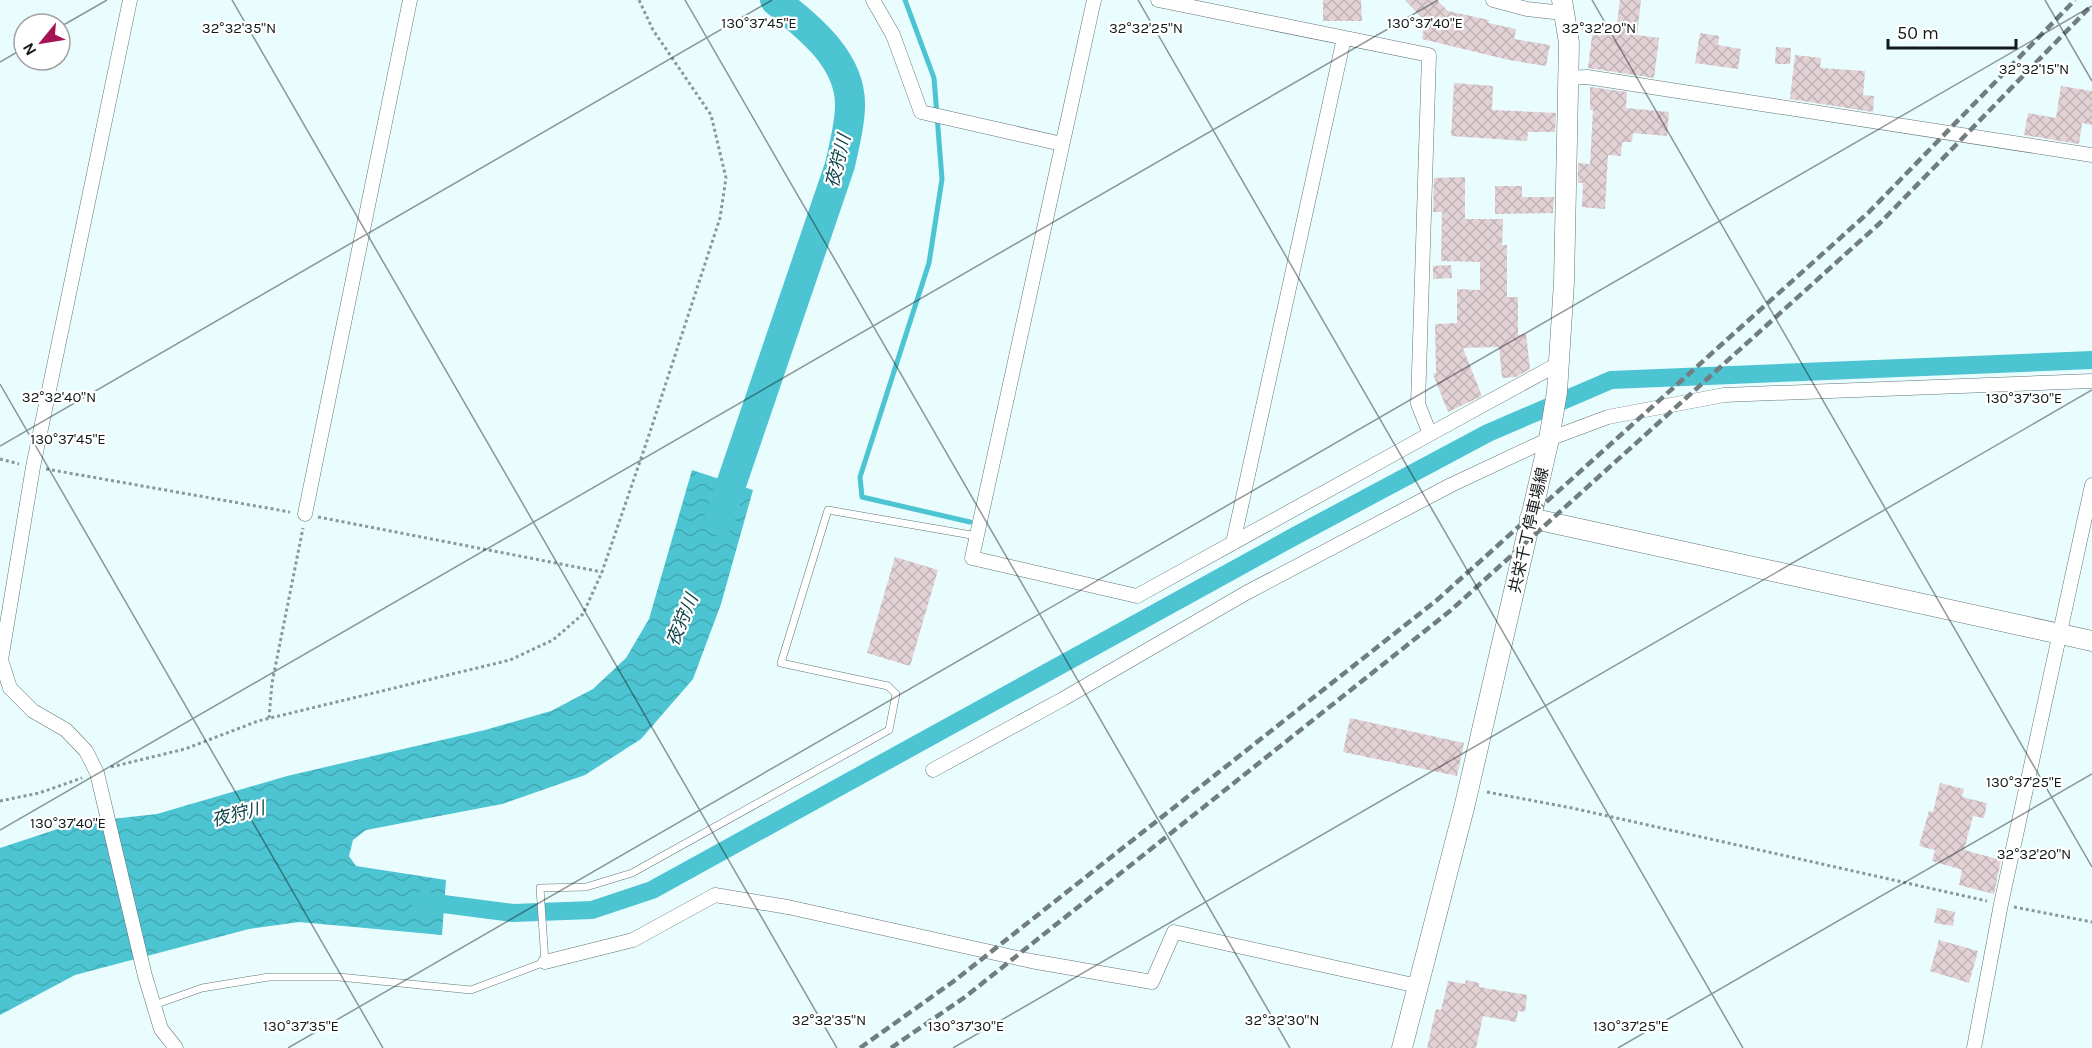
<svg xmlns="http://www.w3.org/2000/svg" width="2092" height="1048" font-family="Karla,'Noto Sans JP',sans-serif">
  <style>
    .water { fill: url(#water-waves) }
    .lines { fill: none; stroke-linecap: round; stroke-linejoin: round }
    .stream { stroke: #4dc4d2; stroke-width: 5 }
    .canal { stroke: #4dc4d2; stroke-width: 18 }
    .river { stroke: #4dc4d2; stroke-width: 30 }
    .building { fill: url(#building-cross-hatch) }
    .lane-casing { stroke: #647476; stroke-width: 8 }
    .street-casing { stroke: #647476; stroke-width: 15 }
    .secondary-casing { stroke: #647476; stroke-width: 21 }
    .path { stroke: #8a9899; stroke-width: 3; stroke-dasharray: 3 3; stroke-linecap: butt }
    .lane { stroke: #fff; stroke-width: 7 }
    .street { stroke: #fff; stroke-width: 14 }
    .secondary { stroke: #fff; stroke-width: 20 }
    .rail { stroke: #717d7e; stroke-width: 4.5; stroke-dasharray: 9 4.5; stroke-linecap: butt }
    .ticks { fill: none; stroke: #141a1b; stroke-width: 1.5; stroke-opacity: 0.45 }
    .labels { text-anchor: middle; stroke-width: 4.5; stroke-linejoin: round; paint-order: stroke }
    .street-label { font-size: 16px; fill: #141a1b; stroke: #fff }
    .water-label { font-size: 18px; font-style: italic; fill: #0f454a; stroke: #fff }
    .ticks-label { font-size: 15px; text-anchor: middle; fill: #141a1b; stroke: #fff; stroke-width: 4.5; stroke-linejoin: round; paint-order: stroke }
  </style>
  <defs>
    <pattern id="water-waves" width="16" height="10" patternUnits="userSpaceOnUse" patternTransform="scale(1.5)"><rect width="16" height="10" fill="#4dc4d2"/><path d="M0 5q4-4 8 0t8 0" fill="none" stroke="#42a8b4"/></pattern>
    <pattern id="building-cross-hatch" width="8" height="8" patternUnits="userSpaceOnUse" patternTransform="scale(1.5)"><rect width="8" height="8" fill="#e2d1d5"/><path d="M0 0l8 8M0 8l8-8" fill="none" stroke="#c1b3b6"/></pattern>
  </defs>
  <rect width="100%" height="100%" fill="#e9fcfe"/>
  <path class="water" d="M692,470l61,20 -32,114 -28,75 -52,60 -56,36 -83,29 -136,26 -13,10 -4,16 7,10 90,14 -4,55 -143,-13 -50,7 -174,46 -75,40v-167l76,-25 81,-9 130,-38 198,-46 66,-19 42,-22 33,-31 23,-39z"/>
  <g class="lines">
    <path class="stream" d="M905,0l29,78 8,101 -13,84 -69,214 2,20 108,25"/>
    <path class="canal" d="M420,901l93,12 79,-3 60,-20 643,-354 193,-103 123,-53 481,-20"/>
    <path class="river" d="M719,520l121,-355c4,-19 10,-40 10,-59 1,-47 -43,-80 -75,-106"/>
  </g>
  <path class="building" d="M1323,0h38l1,21h-39z
    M1405,0h32l11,11 41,9 -1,3 28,6 -2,10 36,6 -4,21 -37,-6 -87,-21 3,-18z
    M1620,0h21l-4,35 22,3 -5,40 -66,-10 5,-40 23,4z
    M1700,33l19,3 -1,9 23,4 -3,20 -43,-6z
    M1776,47l15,1 -1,16h-15z
    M1795,55l26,3 -1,10 45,3 -2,24 11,1 -1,16 -83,-13z
    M1454,83l39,3 -1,24 64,3 -1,19h-27l-1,9 -76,-5z
    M2061,86l31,5v34l-10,-2 -3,21 -55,-9 4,-22 28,5z
    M1590,87l37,5 -1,16 43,4 -2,24 -34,-3 -1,9h-10l-1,14 -13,-1 -3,54 -23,-2 1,-24h-5v-20l12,1 3,-54h-3z
    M1465,177v42h38l-1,26h5v52h11v38l8,-1 4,35 -14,8 -14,1 -3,-31 -36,1 19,48 -34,16 -15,-38 3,-1 -1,-49 22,-1v-34l23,1v-28l-39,-1 1,-49h-9l1,-34z
    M1495,186h27v11h32l-1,16 -58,1z
    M1451,265l1,13 -19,1v-13z
    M895,557l43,13 -28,96 -43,-13z
    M1350,718l114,25 -7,33 -114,-24z
    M1940,783l24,6 -2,8 25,6 -3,15 -11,-2 -9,34 37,10 -7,34 -35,-9 3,-15 -30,-9 3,-11 -16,-4 10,-35 4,1z
    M1937,908l18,4 -2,14 -19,-3z
    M1939,940l39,11 -9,32 -39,-12z
    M1466,980l13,3v4l48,8 -2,17 -7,-1 -2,11 -33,-6 -7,32h-49l9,-39 5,1 7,-29 17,3z"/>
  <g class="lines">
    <g class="lane-casing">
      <path id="lane" d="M154,1005l48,-17 67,-11h70l132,13 74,-28 -5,-74 46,-1 46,-14 257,-143 7,-36 -8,-8 -107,-23 47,-153 149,26"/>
    </g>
    <g class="street-casing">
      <path id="street" d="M130,0l-97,467 -32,193 9,28 23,23 33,19 20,21 11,22 48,203 16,53 15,19
        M873,0l20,35 28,77 141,32
        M1094,0l-122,558 165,38 293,-162
        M1158,0l271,55 -11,349 12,30 128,-70
        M1493,0l34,9 36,4
        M1567,78l20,-1 505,78
        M305,514l105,-514
        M1233,543l111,-505
        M933,770l130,-71 183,-106 205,-108 98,-46 59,-22 116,-22 368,-14
        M545,962l88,-22 82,-45 73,12 243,54 121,21 22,-50 244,54
        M1974,1048l27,-144 91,-419"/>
    </g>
    <g class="secondary-casing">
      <path id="secondary" d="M1530,518l562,123
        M1402,1048l63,-244 84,-365 8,-47 7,-110 5,-239 -7,-43"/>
    </g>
    <path class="path" d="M0,459l19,5
      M46,469l244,43
      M318,517l284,55
      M269,718l3,-35 31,-155
      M111,767l74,-18 73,-28 252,-61 43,-20 30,-26 19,-42 46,-134 72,-220 6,-40 -15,-63 -58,-85 -14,-30
      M1487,792l85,16 415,93
      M0,801l39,-8 43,-15
      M2014,907l78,15"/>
    <use href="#lane" class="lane"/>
    <use href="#street" class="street"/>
    <use href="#secondary" class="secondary"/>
    <path class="rail" d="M860,1048l94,-67 483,-381 431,-387 207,-213
      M891,1048l74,-51 485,-386 430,-388 212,-218"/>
  </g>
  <path class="ticks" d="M232,0l605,1048M685,0l605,1048M1138,0l605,1048M1592,0l500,867M2045,0l47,81M60,27l47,-27M0,62l24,-14M0,384l383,664M0,446l772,-446M0,830l1438,-830M288,1048l1804,-1042M953,1048l1139,-658M1618,1048l474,-274"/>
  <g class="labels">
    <g class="street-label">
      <text transform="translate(1528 530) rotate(-77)" y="6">共栄千丁停車場線</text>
    </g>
    <g class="water-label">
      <text transform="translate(838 161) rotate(-76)" y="6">夜狩川</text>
      <text transform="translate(682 620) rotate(-67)" y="6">夜狩川</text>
      <text transform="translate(238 814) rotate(-14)" y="6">夜狩川</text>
    </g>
  </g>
  <g class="ticks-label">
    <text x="759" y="28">130°37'45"E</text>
    <text x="1425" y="28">130°37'40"E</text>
    <text x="239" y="33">32°32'35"N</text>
    <text x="1599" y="33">32°32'20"N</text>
    <text x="1146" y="33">32°32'25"N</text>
    <text x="2034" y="74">32°32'15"N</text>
    <text x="59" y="402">32°32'40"N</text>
    <text x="2024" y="403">130°37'30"E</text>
    <text x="68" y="444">130°37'45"E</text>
    <text x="2024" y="787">130°37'25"E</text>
    <text x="68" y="828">130°37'40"E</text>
    <text x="2034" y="859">32°32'20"N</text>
    <text x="829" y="1025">32°32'35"N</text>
    <text x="1282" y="1025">32°32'30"N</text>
    <text x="301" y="1031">130°37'35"E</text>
    <text x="966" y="1031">130°37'30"E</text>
    <text x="1631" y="1031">130°37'25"E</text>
  </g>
  <g transform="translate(42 42) rotate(240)"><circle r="28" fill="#ffffff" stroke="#a1a3a4" stroke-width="1.5"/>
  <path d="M0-4.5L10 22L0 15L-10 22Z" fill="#a61454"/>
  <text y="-9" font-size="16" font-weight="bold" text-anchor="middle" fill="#141a1b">N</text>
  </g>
  <path d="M1888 39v9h128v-9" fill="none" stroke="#141a1b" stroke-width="3"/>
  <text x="1897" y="39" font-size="18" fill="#141a1b" stroke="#ffffff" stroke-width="4.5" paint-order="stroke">50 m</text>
</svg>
